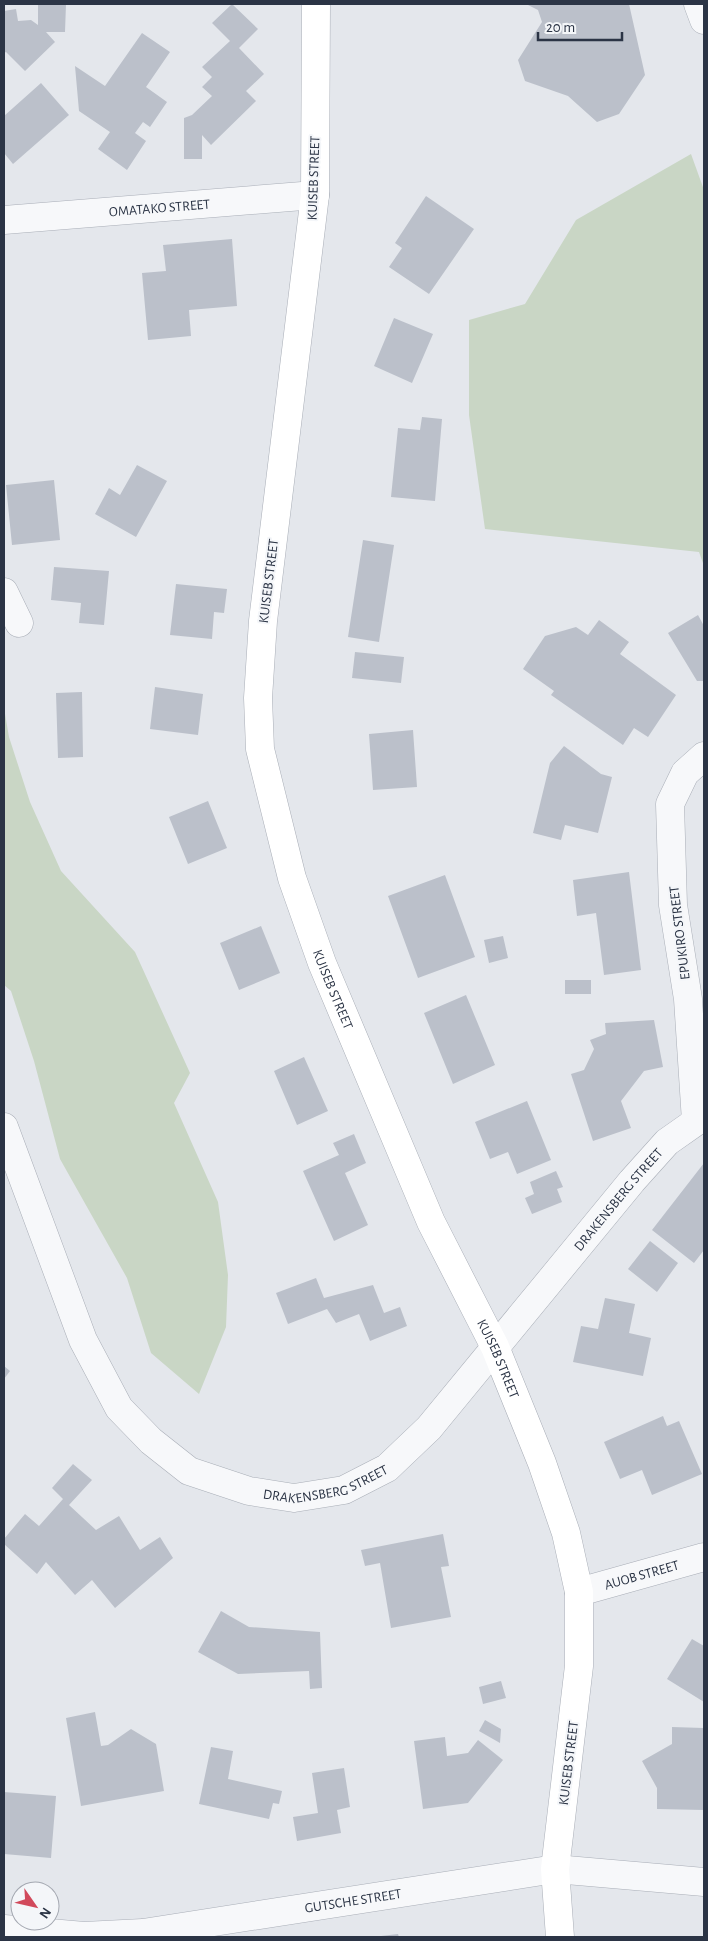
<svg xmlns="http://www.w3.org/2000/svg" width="708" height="1941" font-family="'Alegreya Sans',sans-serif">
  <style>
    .green { fill: #c9d6c5 }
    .building { fill: #bbc0ca }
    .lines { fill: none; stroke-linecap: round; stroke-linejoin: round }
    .street-casing { stroke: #a9aeb7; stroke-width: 29 }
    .secondary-casing { stroke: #a9aeb7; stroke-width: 29 }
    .street { stroke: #f7f8fa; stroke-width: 28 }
    .secondary { stroke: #fff; stroke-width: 28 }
    .labels { text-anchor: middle; stroke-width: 4; stroke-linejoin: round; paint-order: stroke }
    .street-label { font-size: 14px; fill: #2b3445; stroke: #f4f6f9 }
  </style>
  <rect width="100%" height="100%" fill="#e4e7ec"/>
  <path class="green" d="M691,154l13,36v376l-5,-14 -214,-23 -16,-114v-95l56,-16 51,-84z
    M4,708l5,29 21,65 31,69 74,81 55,121 -16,30 44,99 10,73 -2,52 -27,67 -48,-41 -24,-75 -67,-119 -26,-98 -23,-70 -7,-6z"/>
  <path class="building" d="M38,4h28l-1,28h-19l9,10 -30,29 -19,-19 -2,1v-42l12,-2 2,12 13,-1 7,5z
    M232,4l26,25 -19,19 25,26 -18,17 10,10 -45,44 -9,-10v24h-18v-41l8,-3 20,-19 -10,-9 10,-10 -10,-10 28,-26 -18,-18z
    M526,4h103l16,71 -26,39 -22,8 -29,-26 -43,-15 -7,-21 24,-38 -4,-12z
    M142,33l28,19 -24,35 21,15 -17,25 -7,-5 -8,11 11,8 -19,29 -29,-21 12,-17 -31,-21 -4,-45 30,20z
    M41,83l28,32 -56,49 -9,-11v-37z
    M426,196l48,33 -45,65 -40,-27 13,-19 -7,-5z
    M232,239l5,67 -48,4 2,26 -43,4 -6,-67 24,-2 -3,-26z
    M394,318l39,16 -21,49 -38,-17z
    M422,417l20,2 -7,82 -44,-4 7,-69 22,2z
    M137,465l30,16 -31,56 -41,-23 14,-26 11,7z
    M54,480l6,60 -48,5 -6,-60z
    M363,540l31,5 -15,97 -31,-5z
    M54,567l55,4 -5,54 -25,-2 2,-20 -30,-3z
    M176,584l51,5 -3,24 -10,-1 -2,27 -42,-4z
    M698,615l6,11v55h-7l-29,-48z
    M599,620l30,22 -9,12 56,41 -28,42 -14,-9 -11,17 -72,-50 3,-4 -31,-22 22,-33 31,-9 12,8z
    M355,652l49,5 -3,26 -49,-5z
    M155,687l48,7 -5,41 -48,-6z
    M82,692l1,65 -25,1 -2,-65z
    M413,730l4,57 -44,3 -4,-56z
    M564,746l37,28 11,3 -14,56 -33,-8 -4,15 -28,-7 17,-70z
    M208,801l19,47 -39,16 -19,-47z
    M629,872l12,98 -37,5 -8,-62 -19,3 -4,-36z
    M445,875l30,82 -57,21 -30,-82z
    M261,926l19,47 -41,17 -19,-47z
    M503,936l5,22 -19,5 -5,-23z
    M565,980h26v14h-26z
    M466,995l29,70 -42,19 -29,-71z
    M654,1020l9,47 -19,4 -23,30 10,27 -38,13 -22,-67 13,-4 10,-21 -4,-9 16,-6 -1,-11z
    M304,1057l24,54 -31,14 -23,-54z
    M527,1101l24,59 -34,14 -9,-22 -18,7 -15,-37z
    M354,1134l12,29 -21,10 23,52 -34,16 -31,-70 36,-16 -6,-12z
    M704,1163v87l-10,13 -42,-33z
    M556,1171l7,16 -6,2 5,13 -30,12 -7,-16 9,-4 -4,-12z
    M650,1241l28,22 -21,29 -29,-23z
    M316,1278l8,20 49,-13 11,28 16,-6 7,19 -37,15 -11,-27 -23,9 -9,-14 -39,15 -12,-31z
    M605,1298l30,6 -6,29 22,5 -8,38 -70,-14 8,-36 17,3z
    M4,1366l6,5 -6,8z
    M663,1416l4,10 12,-5 23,53 -50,21 -10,-25 -22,9 -16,-37z
    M73,1464l19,16 -23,25 27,25 23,-14 21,34 20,-13 13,21 -58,50 -23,-28 -17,15 -29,-33 -9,12 -33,-30v-5l21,-25 14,12 24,-27 -11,-11z
    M443,1534l6,32 -8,1 10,50 -60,11 -11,-65 -15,3 -4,-16z
    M221,1611l28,16 71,5 2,56 -12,1 -1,-18 -71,3 -40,-22z
    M692,1639l12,7v56l-37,-23z
    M501,1681l5,17 -23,6 -4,-17z
    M95,1712l6,34 7,-1 23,-16 25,15 8,47 -83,15 -15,-88z
    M485,1720l16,9 -1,14 -21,-12z
    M672,1727l32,1v82l-47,-1v-21l-15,-27 30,-17z
    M445,1737l2,19 21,-3 10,-13 25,20 -35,43 -45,6 -9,-68z
    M211,1747l22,4 -5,28 54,12 -3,13 -6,-1 -4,16 -70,-15z
    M344,1768l6,39 -13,3 4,23 -44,8 -4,-24 25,-4 -6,-40z
    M4,1792l52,4 -5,62 -47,-4z
    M398,1934l1,3h-18v-1z"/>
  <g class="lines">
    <g class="street-casing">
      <g id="street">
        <path d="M698,4l6,16"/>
        <path id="s1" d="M4,220l311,-25"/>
        <path d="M4,592l15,31"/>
        <path d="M696,1121l-8,-122 -15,-94 -3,-101 15,-31 19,-17"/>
        <path id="s2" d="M4,1127l79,213 36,68 32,33 38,30 60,20 45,7 50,-8 43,-22 42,-40 203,-247 35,-39 37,-26"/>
        <path id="s3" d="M579,1592l125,-35"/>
        <path id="s4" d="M4,1929l80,7 59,-3 412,-64 149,13"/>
      </g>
    </g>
    <g class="secondary-casing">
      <g id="secondary">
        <path id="s5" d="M316,4l-1,191 -52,426 -5,77 2,51 32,129 30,85 109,259 64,125 47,116 24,70 13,59v74l-24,203 5,68"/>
      </g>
    </g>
    <use href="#street" class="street"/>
    <use href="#secondary" class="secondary"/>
  </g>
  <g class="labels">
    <g class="street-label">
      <text transform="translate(313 178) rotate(-88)" y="5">KUISEB STREET</text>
      <text dy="5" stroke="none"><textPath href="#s1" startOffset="156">OMATAKO STREET</textPath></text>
      <text transform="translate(268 581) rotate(-83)" y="5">KUISEB STREET</text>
      <text transform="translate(679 933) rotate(-97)" y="5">EPUKIRO STREET</text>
      <text dy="5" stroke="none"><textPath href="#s5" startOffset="1000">KUISEB STREET</textPath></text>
      <text dy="5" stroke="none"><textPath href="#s2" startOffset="961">DRAKENSBERG STREET</textPath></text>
      <text dy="5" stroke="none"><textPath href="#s5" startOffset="1405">KUISEB STREET</textPath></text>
      <text dy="5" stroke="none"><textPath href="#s2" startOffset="541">DRAKENSBERG STREET</textPath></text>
      <text dy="5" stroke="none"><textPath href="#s3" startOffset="65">AUOB STREET</textPath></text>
      <text transform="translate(568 1763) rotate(-83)" y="5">KUISEB STREET</text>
      <text dy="5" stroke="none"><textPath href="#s4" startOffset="352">GUTSCHE STREET</textPath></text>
    </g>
  </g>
  <rect width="708" height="1941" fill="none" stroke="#2b3445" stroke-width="10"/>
  <g transform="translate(35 1906) rotate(124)"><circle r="24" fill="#f4f6f9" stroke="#a4a8b1"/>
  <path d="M0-4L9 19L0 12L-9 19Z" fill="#d1495b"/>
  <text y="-8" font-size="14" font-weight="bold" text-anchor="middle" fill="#2b3445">N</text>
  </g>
  <path d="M538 32v8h84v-8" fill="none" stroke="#2b3445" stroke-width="2.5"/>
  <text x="546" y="32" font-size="15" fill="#2b3445" stroke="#f4f6f9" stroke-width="4" paint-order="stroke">20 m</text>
</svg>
